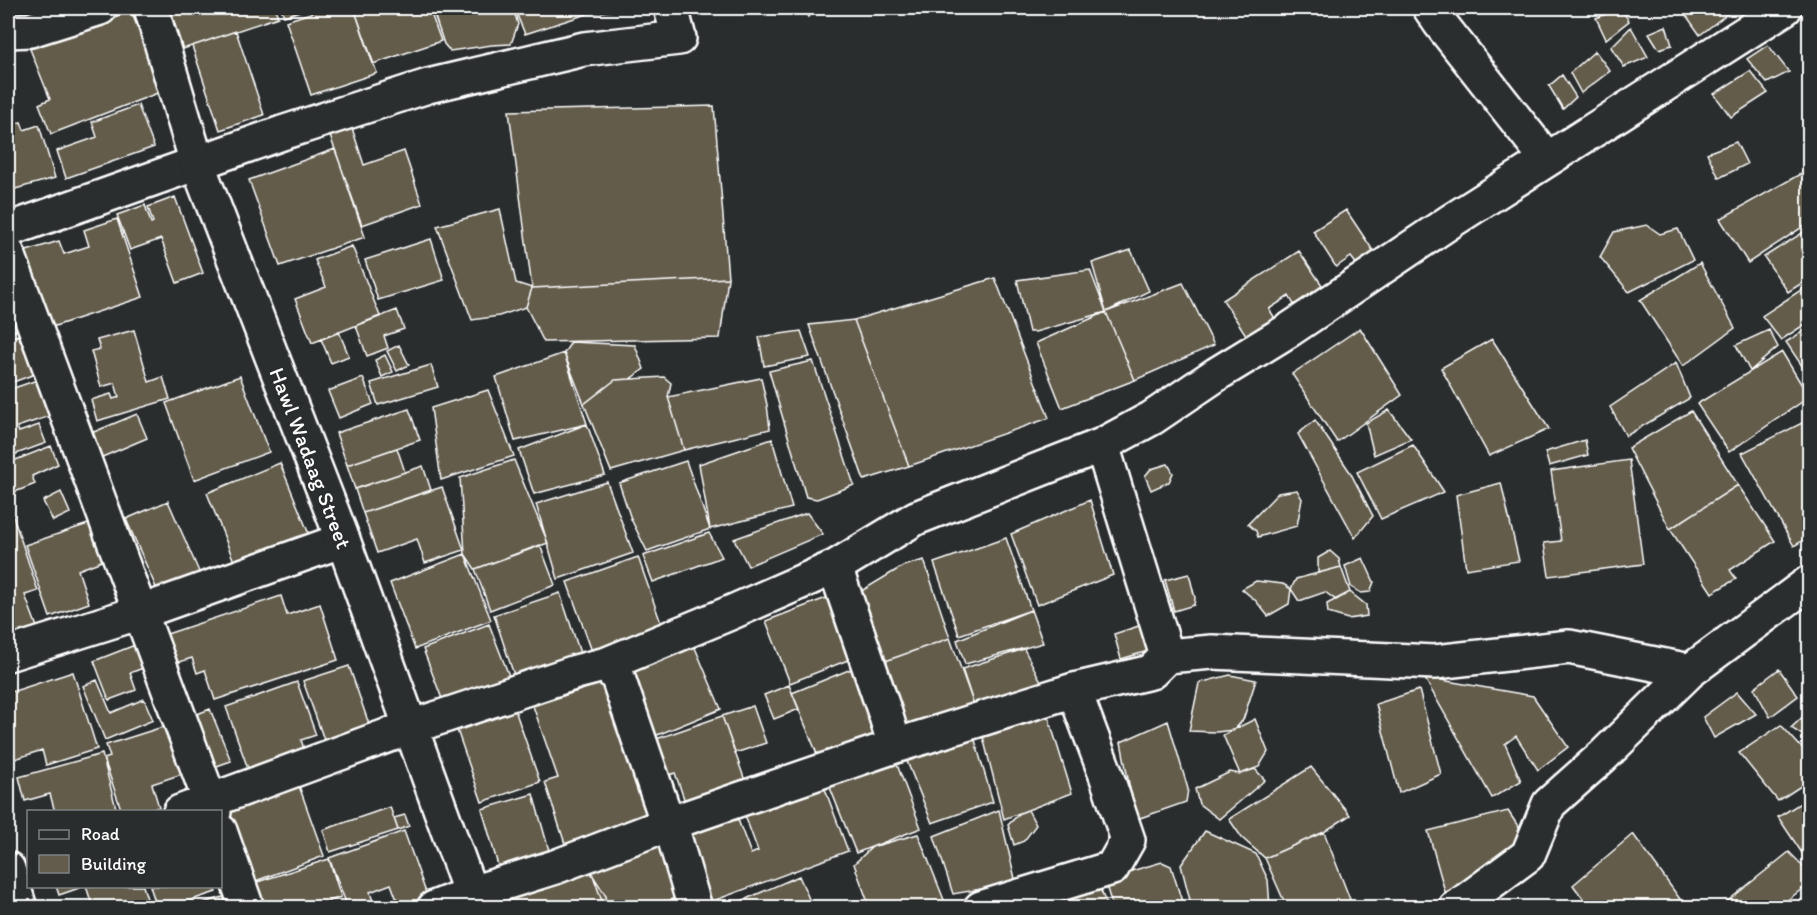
<svg xmlns="http://www.w3.org/2000/svg" width="1817" height="915" font-family="Itim,sans-serif">
  <style>
    .building { fill: #635c4c; stroke: #fff; stroke-width: 1.5 }
    .lines { fill: none; stroke-linecap: round; stroke-linejoin: round }
    .street-casing { stroke: #fff; stroke-width: 38 }
    .secondary-casing { stroke: #fff; stroke-width: 38 }
    .street { stroke: #2a2d2e; stroke-width: 33 }
    .secondary { stroke: #2a2d2e; stroke-width: 33 }
    .labels { text-anchor: middle; stroke-width: 4.5; stroke-linejoin: round; paint-order: stroke }
    .street-label { font-size: 22px; fill: #fff; stroke: #2a2d2e }
  </style>
  <rect width="100%" height="100%" fill="#2a2d2e"/>
  <filter id="ink" filterUnits="userSpaceOnUse"><feTurbulence type="fractalNoise" baseFrequency=".0167" numOctaves="2"/><feDisplacementMap in="SourceGraphic" scale="12" xChannelSelector="R" yChannelSelector="G"/><feConvolveMatrix kernelMatrix="1 2 1 2 8 2 1 2 1" color-interpolation-filters="sRGB"/></filter>
  <g filter="url(#ink)">
    <path class="building" d="M169,8h106l3,9 -95,32z
      M281,8h28l-25,8z
      M326,8h28l23,65 -66,22 -25,-74z
      M354,8h75l12,33 -68,23z
      M432,8h81l5,16 -7,20 -19,1 -42,6 -6,-7z
      M514,8h71l2,6 -62,20z
      M585,8h44l-42,6z
      M803,8h16l-11,9z
      M1621,8l8,13 -23,18 -10,-21z
      M1681,8h50l1,2 -32,25z
      M131,11l32,80 -112,43 -12,-30 11,-5 -20,-50z
      M1666,26l6,19 -13,4 -10,-16z
      M1631,27l17,30 -24,10 -13,-20z
      M236,31l28,84 -44,15 -28,-84z
      M1768,45l21,27 -22,11 -20,-24z
      M1595,51l15,20 -29,22 -11,-20z
      M1750,71l18,22 -37,24 -17,-23z
      M1562,75l14,22 -13,12 -14,-23z
      M138,105l16,42 -88,31 -9,-27 40,-14 -5,-15z
      M714,106l14,172 -196,10 -23,-177z
      M8,117l2,8 11,-3 3,8 15,-5 16,53 -47,13z
      M352,128l12,37 40,-14 18,53 -60,21 -32,-89z
      M1736,142l11,22 -28,14 -12,-25z
      M335,149l30,88 -85,29 -31,-86z
      M1802,173l8,13v36l-62,41 -28,-44z
      M175,197l28,76 -26,10 -16,-44 -31,11 -13,-35 28,-10 6,18 2,-1 -5,-15z
      M500,209l16,74 16,5 -6,19 -27,9 -27,4 -35,-94z
      M1346,210l30,45 -18,11 -7,-9 -15,10 -23,-36z
      M117,219l26,78 -97,32 -26,-76 39,-12 5,13 25,-8 -5,-16z
      M1647,225l13,9 18,-5 15,31 -64,32 -29,-35 14,-25z
      M1810,228v50l-22,14 -24,-35z
      M431,239l13,41 -66,20 -13,-40z
      M352,246l28,70 -68,27 -17,-44 31,-12 -11,-27z
      M1131,250l18,41 -43,21 -14,-49z
      M1299,251l27,40 -29,19 -8,-14 -20,13 11,17 -28,18 -29,-44z
      M1700,263l35,65 -52,38 -43,-66z
      M1090,270l16,42 -71,20h-6l-12,-52z
      M728,278l-8,60 -176,4 -18,-35 6,-19z
      M995,278l54,140 -140,48 -55,-146z
      M1183,283l31,62 -79,35 -29,-68z
      M1810,284v37l-29,19 -19,-24z
      M8,299l21,26 -21,9z
      M397,310l7,19 -20,7 4,12 -21,8 -11,-30z
      M1106,312l29,68 -73,28 -26,-65z
      M854,320l55,146 -45,14 -55,-155z
      M1810,327v33l-8,6 -16,-24z
      M1360,328l42,67 -65,47 -45,-68z
      M134,330l15,52 14,-5 7,22 -73,22 -6,-21 20,-6 2,5 6,-2 -4,-14 -14,4 -10,-36 9,-2 -3,-9z
      M1769,330l9,17 -28,24 -14,-26z
      M801,331l9,26 -46,9 -5,-29z
      M339,332l10,24 -18,7 -10,-24z
      M18,335l17,39 -27,10v-45z
      M1492,339l57,90 -60,27 -48,-88z
      M571,342l64,3 9,24 -14,10 -15,1 -31,24 -20,-51z
      M399,345l10,20 -12,6 -10,-20z
      M1782,352l27,45 -80,55 -32,-48z
      M564,353l23,71 -72,17 -19,-64z
      M385,355l8,17 -11,5 -7,-17z
      M813,361l41,124 -37,14 -11,-2 -37,-126z
      M1676,363l14,35 -64,38 -16,-29z
      M431,365l7,22 -60,18 -7,-22z
      M240,376l29,76 -75,28 -28,-77z
      M664,377l7,6 -3,14 16,53 -73,21 -27,-67 31,-24z
      M363,378l10,26 -34,14 -11,-27z
      M761,378l6,27 3,24 -86,21 -16,-53z
      M40,379l13,36 -36,12 2,5 20,-7 7,18 -38,14v-67z
      M488,390l26,66 -73,24 -10,-72z
      M409,409l11,31 -73,25 -11,-32z
      M1389,410l22,29 -37,16 -8,-32z
      M1691,411l47,74 -68,44 -42,-81z
      M137,414l10,24 -47,20 -11,-24z
      M1810,419v117l-16,10 -52,-93z
      M1315,420l35,52 23,44 -18,22 -57,-104z
      M587,424l18,51 -71,19 -15,-44z
      M772,439l20,69 -82,21 -11,-65z
      M1585,440l3,15 -39,11 -4,-14z
      M1413,445l31,47 -63,27 -24,-47z
      M51,446l7,18 -26,12 3,8 -20,8 -7,-20v-9z
      M397,448l8,24 -50,17 -8,-24z
      M514,460l34,83 -73,26 -10,-15 -5,-76z
      M1629,460l14,104 -94,12 -5,-33 17,-2 -10,-70z
      M686,461l24,68 -63,22 -16,-32 -12,-36z
      M280,463l33,81 -74,30 -32,-81z
      M1168,464l5,9 -4,9 -18,8 -6,-14 6,-7z
      M423,466l8,24 -68,23 -8,-24z
      M607,482l26,71 -75,26 -22,-75z
      M1501,483l18,78 -53,8 -10,-74z
      M1738,485l37,56 -45,29 6,9 -24,14 -42,-64z
      M442,487l22,63 -39,13 -8,-24 -40,14 -14,-40z
      M1297,490l5,9 -5,27 -39,11 -2,-6 -8,-7 30,-31z
      M61,492l9,21 -17,8 -10,-20z
      M1090,500l23,75 -76,30 -26,-71z
      M8,501l30,90 -13,4 15,40 -32,11z
      M168,501l32,73 -42,18 -32,-73z
      M807,513l16,21 -75,32 -14,-27z
      M94,522l13,37 -29,11 11,33 -39,14 -25,-72z
      M709,533l13,24 -69,25 -10,-26z
      M1006,538l25,72 -72,25 -25,-72z
      M540,545l15,40 -65,25 -15,-41z
      M1330,551l9,8 2,8 -23,6v-15z
      M465,554l26,66 -76,29 -25,-66z
      M638,557l25,72 -70,25 -26,-72z
      M1363,558l11,24 -4,10 -9,1 -10,-6 -6,-21z
      M924,560l26,78 -73,26 -24,-68 50,-30z
      M1341,567l9,25 -14,8 -11,-8 -26,9 -8,-12 5,-10z
      M1189,574l6,24 -1,7 -20,6 -9,-31z
      M1256,581l27,3 8,5 -2,15 -21,12 -12,-15 -14,-12z
      M1350,592l16,13 1,11 -19,3 -20,-6 -1,-9z
      M560,593l23,69 -66,22 -23,-69z
      M834,595l24,61 -68,27 -24,-62z
      M281,596l6,19 33,-11 18,56 -123,40 -10,-30 -8,3 -5,-15 -19,6 -9,-29z
      M1031,610l12,33 -78,21 -8,-24z
      M489,624l24,62 -66,26 -24,-63z
      M1145,624l13,24 -37,11 -7,-25z
      M950,638l25,70 -79,22 -19,-66z
      M693,643l28,66 -71,29 -28,-66z
      M135,645l8,23 -13,5 6,17 -27,10 -15,-39z
      M1024,649l22,42 -69,23 -15,-45z
      M861,665l28,68 -69,28 -28,-68z
      M349,666l23,67 -45,15 -24,-67z
      M1779,669l19,27 -28,21 -16,-29z
      M73,672l24,77 -51,16 -4,-15 -27,9 -7,-25v-41z
      M1230,675l26,5 -13,40 -9,10 -18,2 -27,-1 10,-48z
      M1424,677l109,19 35,51 -30,23 -22,-34 -11,8 16,37 -29,17z
      M97,680l14,33 33,-14 9,21 -48,20 -22,-54z
      M611,680l46,136 -91,31 -21,-65 13,-4 -25,-72z
      M297,682l19,53 -15,5 7,21 -56,19 -26,-73z
      M789,685l10,24 -25,10 -10,-24z
      M1419,690l22,84 -42,19 -23,-89z
      M1737,692l19,22 -42,24 -11,-21z
      M753,706l13,37 -31,10 -13,-37z
      M210,709l21,52 -23,8 -21,-51z
      M1046,709l26,84 -68,26 -22,-86z
      M515,710l25,72 -58,20 -25,-72z
      M1810,710v30l-19,-12z
      M722,716l26,73 -60,21 -13,-37 -17,6 -13,-36z
      M1255,719l13,33 -9,15 -19,7 -17,-39z
      M1168,721l20,68 -2,13 -46,16 -7,-13 -12,-63z
      M169,725l16,48 -33,11 7,23 -14,5h-23l-18,-53 6,-2 -4,-12z
      M1781,725l29,32v23l-32,21 -39,-48z
      M972,730l21,72 -61,21 -30,-74z
      M102,754l15,58h-62l-5,-18 -25,7 -6,-24z
      M893,754l28,74 -65,25 -27,-68z
      M1311,767l39,48 -26,17 -59,26 -23,-20 -13,-19z
      M1255,769l10,11 -46,39 -20,-15 -4,-15 35,-17 10,2z
      M822,781l26,70 -143,53 -26,-71 56,-21 16,42 7,-3 -15,-41z
      M298,783l26,73 -74,27 -27,-74z
      M533,794l17,60 -51,15 -17,-60z
      M1810,797v68l-32,-48z
      M390,807l8,23 -68,22 -7,-22z
      M999,810l17,73 -63,11 -19,-58z
      M1028,810l8,15 -12,16 -10,4 -6,-20 12,-12z
      M1508,811l22,33 -81,62 -21,-75z
      M405,815l4,11 -11,4 -4,-12z
      M404,831l25,70 -17,7h-12l-9,-24 -21,8 5,16h-27l-19,-50z
      M1205,831l51,23 12,26 2,28h-78l-11,-43z
      M1324,832l27,70 -13,6h-51l-22,-50z
      M668,834l19,62 -40,12h-46l2,-4 -15,-43z
      M918,834l28,71 -7,3h-69l-16,-44 18,-17z
      M1633,834l47,65 -13,9h-77l-17,-23z
      M1789,852l21,21v10l-33,25h-58z
      M329,859l12,38 -32,11h-54l-7,-23z
      M1162,862l9,4 13,42h-71l-9,-29z
      M588,868l18,28 -3,8 -10,4h-93l-2,-7z
      M799,876l14,32h-88z
      M56,886h29l-26,9z
      M86,886h57l7,22h-57z
      M150,886h64l2,6 -49,16h-10z
      M1099,886l9,22h-74z
      M230,895l4,13h-48z
      M687,896l4,12h-34l-1,-4z"/>
    <g class="lines">
      <g class="street-casing">
        <path id="street" d="M1430,8l10,15 107,136
          M8,31l22,-1 70,-22
          M8,230l274,-97 146,-47 156,-37 95,-11 -8,-30
          M8,254l206,558
          M1102,445l65,211
          M835,567l50,146 10,33
          M8,654l133,-42 202,-72
          M607,664l11,14 50,146 5,9 22,75
          M180,812l231,-85 165,-55 31,-8 123,-51 105,-46 81,-49 186,-73 50,-27 65,-44 72,-44 162,-109 334,-213
          M220,831l27,77
          M8,869l12,39
          M434,908l38,-15 83,-26 113,-43 227,-78 179,-56 77,-18 16,-16 45,-4 223,10 134,-15 121,24
          M981,908l131,-40 16,-28 -22,-65 -32,-85
          M1456,908l72,-53 21,-51 54,-48 87,-85 120,-89"/>
      </g>
      <g class="secondary-casing">
        <path id="secondary" d="M151,8l46,155 146,377 133,368"/>
      </g>
      <use href="#street" class="street"/>
      <use href="#secondary" class="secondary"/>
    </g>
  </g>
  <g class="labels">
    <g class="street-label">
      <text transform="translate(311 458) rotate(69)" y="8">Hawl Wadaag Street</text>
    </g>
  </g>
  <rect width="1817" height="915" fill="none" stroke="#2a2d2e" stroke-width="30"/>
  <rect x="15" y="15" width="1787" height="885" fill="none" stroke="#fff" stroke-width="2" filter="url(#ink)"/>
  <rect x="27" y="810" width="195" height="78" fill="#2a2d2e" stroke="#7f8182" stroke-width="1.5"/>
  <rect x="39" y="830" width="30" height="9" fill="#2a2d2e" stroke="#7f8182" stroke-width="1.5"/>
  <text x="81" y="840" font-size="18" fill="#ffffff">Road</text>
  <rect x="39" y="855" width="30" height="18" fill="#635c4c" stroke="#7f8182" stroke-width="1.5"/>
  <text x="81" y="870" font-size="18" fill="#ffffff">Building</text>
</svg>
